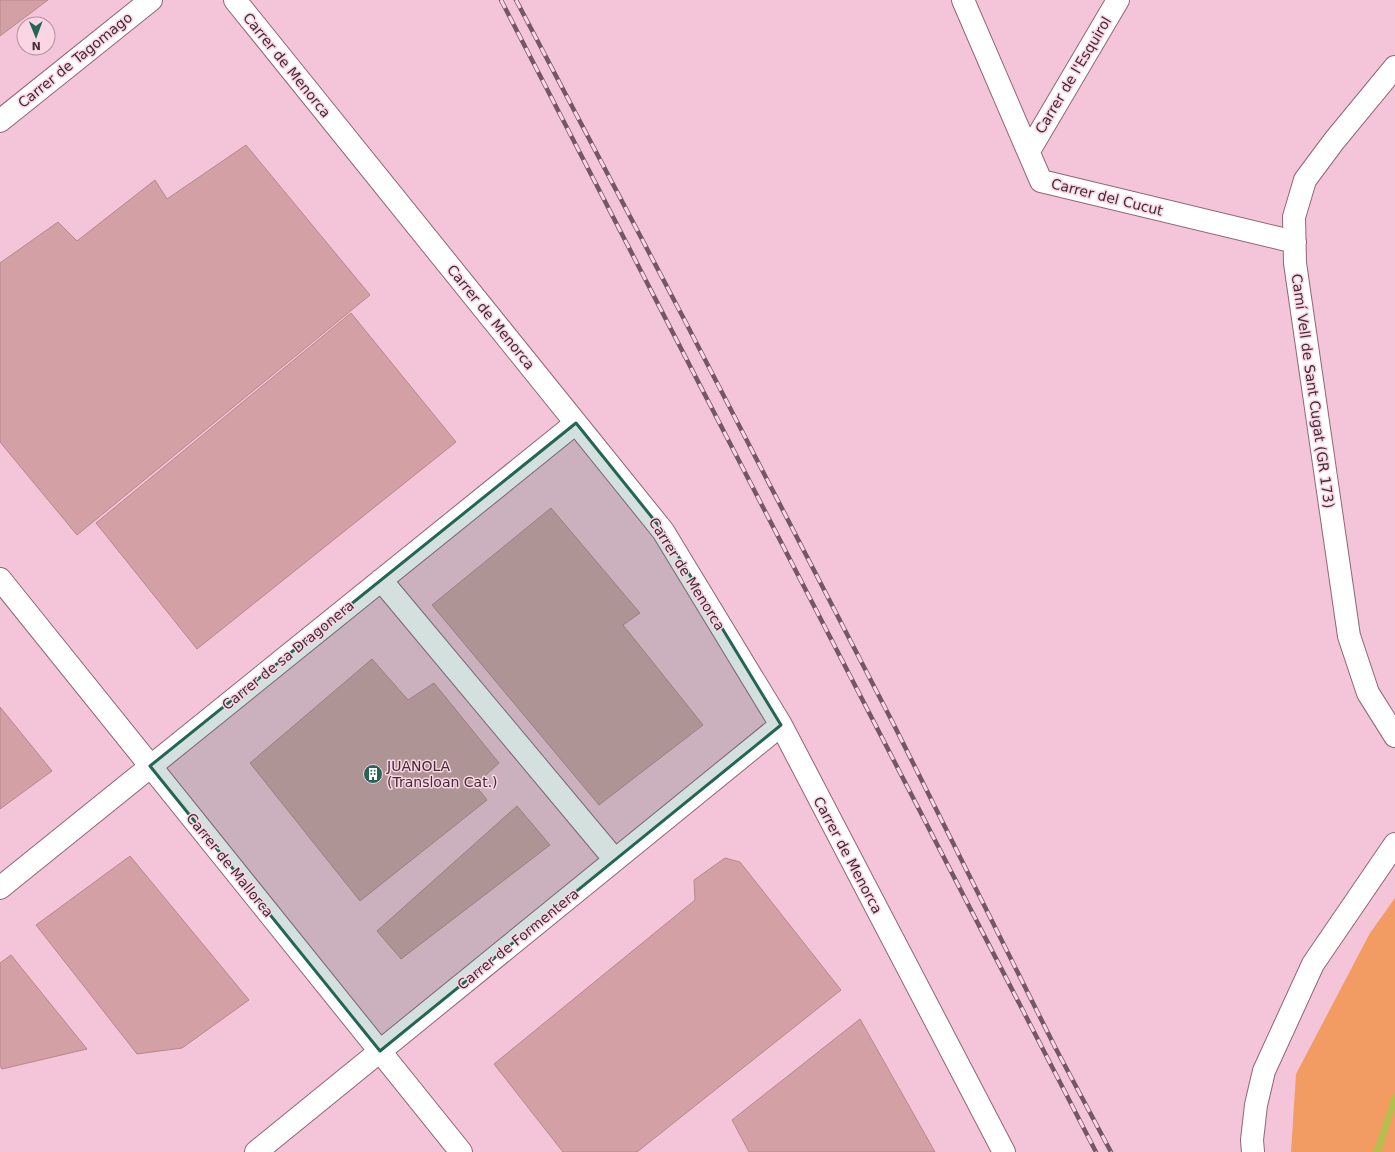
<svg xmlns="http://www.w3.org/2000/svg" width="1395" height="1152" font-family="'DejaVu Sans',sans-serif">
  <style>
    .green { fill: #f29c64 }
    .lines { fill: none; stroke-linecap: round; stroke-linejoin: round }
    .stream { stroke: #b7be4c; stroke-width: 7 }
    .building { fill: #d3a1a5; stroke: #b7878b }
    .minor-casing { stroke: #906677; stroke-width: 24 }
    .minor { stroke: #fff; stroke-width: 22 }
    .rail-casing { stroke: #735863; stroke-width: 4.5 }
    .rail { stroke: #fcd5e4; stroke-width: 3; stroke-dasharray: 9; stroke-linecap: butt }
    .marked { fill: #246554; fill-opacity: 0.2; stroke: #246554; stroke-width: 3; stroke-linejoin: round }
    .labels { text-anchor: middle; stroke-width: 3; stroke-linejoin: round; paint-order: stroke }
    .street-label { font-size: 14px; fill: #402d35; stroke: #fcd5e4 }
    .poi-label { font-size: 14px; fill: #402d35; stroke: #fcd5e4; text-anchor: start }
  </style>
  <rect width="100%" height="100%" fill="#f4c5d8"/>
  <path class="green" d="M1395,898v254h-104l5,-78 74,-141z"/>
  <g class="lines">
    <path class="stream" d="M1377,1152l18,-54"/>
  </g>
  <path class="building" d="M0,0h48l-48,36z
    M246,145l124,150 -293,240 -77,-93v-179l58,-41 19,19 78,-61 12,19z
    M351,313l105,129 -259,207 -101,-126z
    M551,508l89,105 -17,12 80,100 -104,80 -167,-200z
    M372,659l36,41 26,-17 65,80 -24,22 12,15 -127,101 -110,-138z
    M0,707l52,64 -52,38z
    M517,806l33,39 -149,114 -24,-28z
    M130,856l119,144 -67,48 -45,6 -101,-129z
    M725,858l15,4 101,128 -204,162h-74l-69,-88 201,-164 -1,-20z
    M11,955l76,94 -85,20 -2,-3v-103z
    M860,1019l75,133h-186l-17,-32z"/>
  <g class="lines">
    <g class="minor-casing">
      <path id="minor" d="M235,0l428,531 118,194 223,427
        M963,0l78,181 254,61
        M1395,67l-61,74 -29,39 -11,37 1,46 54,373 19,57 27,43
        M0,121l151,-121
        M1029,151l89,-151
        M0,579l461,573
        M381,580l234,280
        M0,888l576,-465
        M256,1152l525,-427
        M1253,1152l-1,-12 4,-35 8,-34 49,-107 82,-120"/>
    </g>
    <use href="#minor" class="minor"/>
    <g class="rail-casing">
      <path id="rail" d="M501,0l595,1152
        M516,0l168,319 210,406 161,322 56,105"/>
    </g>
    <use href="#rail" class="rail"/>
  </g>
  <path class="marked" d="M576,423l87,108 118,194 -401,326 -230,-285z"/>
  <defs>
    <g id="building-disc" transform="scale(1)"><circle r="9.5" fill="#246554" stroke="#fcd5e4"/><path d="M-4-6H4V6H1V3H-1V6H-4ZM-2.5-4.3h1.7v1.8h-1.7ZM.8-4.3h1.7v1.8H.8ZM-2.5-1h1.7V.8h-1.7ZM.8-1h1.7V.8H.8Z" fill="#fff"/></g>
  </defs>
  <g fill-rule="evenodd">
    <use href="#building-disc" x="373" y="774"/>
  </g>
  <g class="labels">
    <g class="street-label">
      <text transform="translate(75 60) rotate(-39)" y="5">Carrer de Tagomago</text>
      <text transform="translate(287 65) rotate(51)" y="5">Carrer de Menorca</text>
      <text transform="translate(1073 75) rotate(-59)" y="5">Carrer de l'Esquirol</text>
      <text transform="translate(1107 197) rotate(14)" y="5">Carrer del Cucut</text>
      <text transform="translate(491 317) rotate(51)" y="5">Carrer de Menorca</text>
      <text transform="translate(1313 391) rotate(82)" y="5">Camí Vell de Sant Cugat (GR 173)</text>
      <text transform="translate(687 574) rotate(58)" y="5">Carrer de Menorca</text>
      <text transform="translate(288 655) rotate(-39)" y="5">Carrer de sa Dragonera</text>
      <text transform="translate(848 855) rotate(62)" y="5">Carrer de Menorca</text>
      <text transform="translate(230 865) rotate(51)" y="5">Carrer de Mallorca</text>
      <text transform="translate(518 939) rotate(-39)" y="5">Carrer de Formentera</text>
    </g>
    <g class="poi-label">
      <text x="387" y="771">JUANOLA<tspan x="387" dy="16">(Transloan Cat.)</tspan></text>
    </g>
  </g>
  <g transform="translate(36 36) rotate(179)"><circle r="19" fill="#fcd5e4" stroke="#b1929e"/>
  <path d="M0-3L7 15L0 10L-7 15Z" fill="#246554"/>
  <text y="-6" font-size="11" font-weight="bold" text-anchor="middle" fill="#402d35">N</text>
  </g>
</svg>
